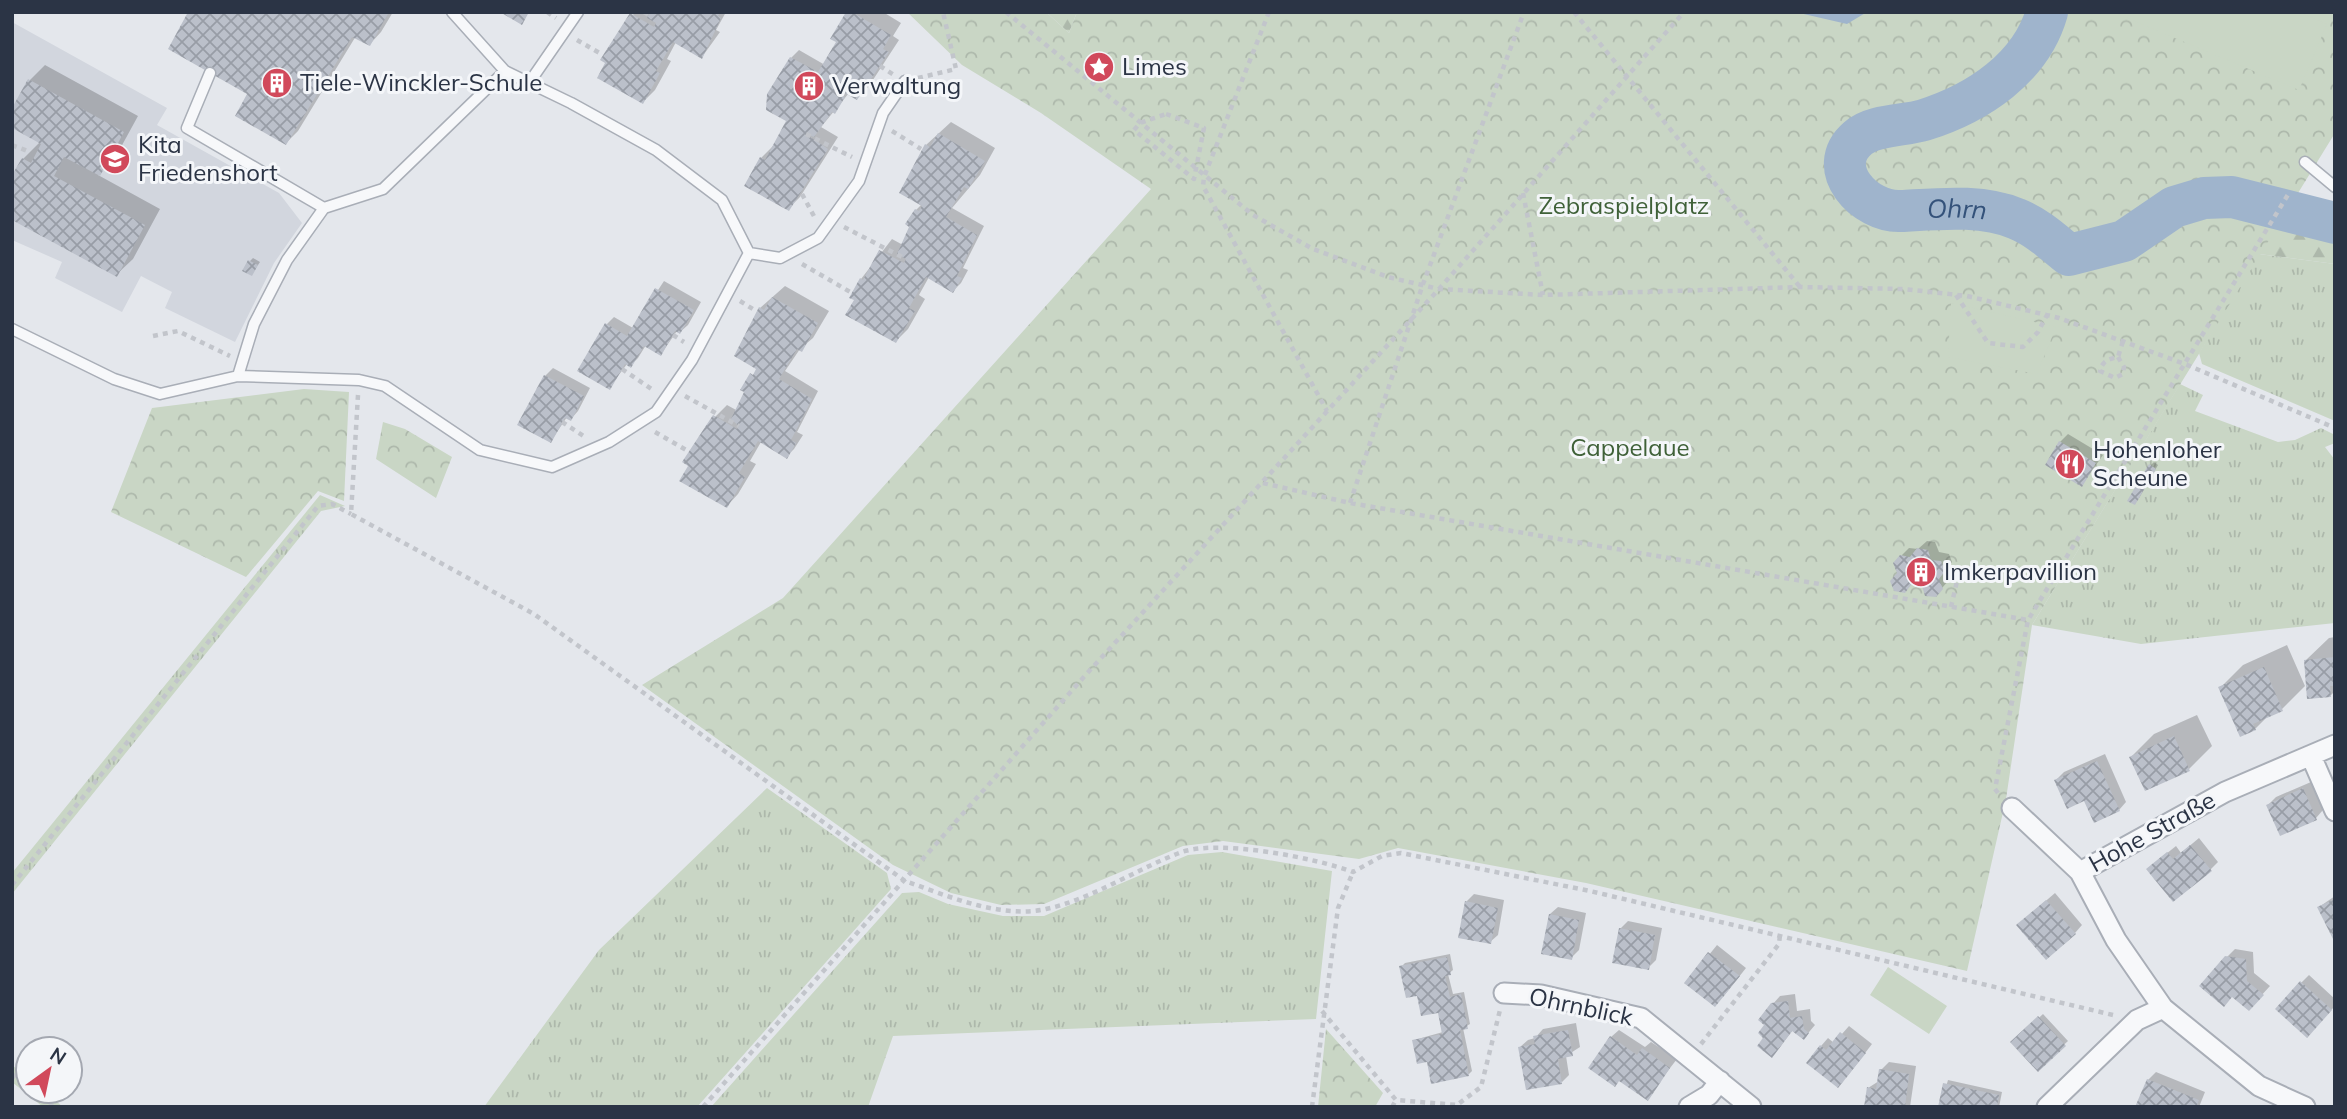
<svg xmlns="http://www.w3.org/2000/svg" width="2347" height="1119" font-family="Mulish,sans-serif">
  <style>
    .built { fill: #d2d6de }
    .grass { fill: url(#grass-tufts) }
    .forest { fill: url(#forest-firs) }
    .park { fill: url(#park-crowns) }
    .garden { fill: #c9d6c5 }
    .water { fill: url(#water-waves) }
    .shadow { fill: #0003 }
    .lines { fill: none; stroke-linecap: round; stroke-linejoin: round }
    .river { stroke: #9fb4cc; stroke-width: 42 }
    .building { fill: url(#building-cross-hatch) }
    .lane-casing { stroke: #a9aeb7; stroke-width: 13 }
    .street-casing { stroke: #a9aeb7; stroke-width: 23 }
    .path { stroke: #c2c5cb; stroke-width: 4.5; stroke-dasharray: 5 5; stroke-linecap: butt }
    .lane { stroke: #f7f8fa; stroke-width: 10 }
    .street { stroke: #f7f8fa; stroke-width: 19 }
    .labels { text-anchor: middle; stroke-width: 6; stroke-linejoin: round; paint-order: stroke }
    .poi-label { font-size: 24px; fill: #2b3445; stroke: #f4f6f9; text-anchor: start }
    .park-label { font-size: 24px; fill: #3f6138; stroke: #f4f6f9 }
    .street-label { font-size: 24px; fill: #2b3445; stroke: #f4f6f9 }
    .water-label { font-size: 26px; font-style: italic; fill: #34527a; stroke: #f4f6f9 }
  </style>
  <defs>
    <pattern id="grass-tufts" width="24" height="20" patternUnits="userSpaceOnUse" patternTransform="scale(1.75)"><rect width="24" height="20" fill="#c9d6c5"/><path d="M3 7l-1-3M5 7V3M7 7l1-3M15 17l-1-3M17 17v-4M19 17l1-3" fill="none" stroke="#adb8ab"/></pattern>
    <pattern id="forest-firs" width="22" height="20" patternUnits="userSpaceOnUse" patternTransform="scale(1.75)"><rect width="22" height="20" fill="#c9d6c5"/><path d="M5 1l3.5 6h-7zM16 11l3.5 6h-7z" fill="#adb8ab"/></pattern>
    <pattern id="park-crowns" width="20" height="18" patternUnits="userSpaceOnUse" patternTransform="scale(1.75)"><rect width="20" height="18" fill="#c9d6c5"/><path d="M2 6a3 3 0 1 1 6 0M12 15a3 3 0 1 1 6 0" fill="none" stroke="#adb8ab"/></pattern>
    <pattern id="water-waves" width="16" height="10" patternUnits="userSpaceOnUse" patternTransform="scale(1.75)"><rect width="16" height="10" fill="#9fb4cc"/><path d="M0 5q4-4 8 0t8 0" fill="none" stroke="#8293a7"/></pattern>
    <pattern id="building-cross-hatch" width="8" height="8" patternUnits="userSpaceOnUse" patternTransform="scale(1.75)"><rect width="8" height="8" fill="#bbc0ca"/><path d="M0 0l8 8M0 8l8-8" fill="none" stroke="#989da6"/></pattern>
  </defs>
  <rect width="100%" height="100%" fill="#e4e7ec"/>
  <path class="built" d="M12,22l155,86 -10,17 122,68 23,30 -28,40 -39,79 -70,-34 7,-16 -31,-16 -19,36 -67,-34 7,-16 -50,-22z"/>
  <path class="grass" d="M2259,254l76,10v157l-133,-57 -3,-11z
    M2180,384l23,11 -8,16 83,31 17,-2 26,-12 14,7v8l-10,4 10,13v163l-194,21 -109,-19z
    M320,495l25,11 -24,5 -309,383v-21z
    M767,788l120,85 4,16 -194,218h-213l115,-157z
    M1222,852l110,19 -16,148 -423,17 -25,71h-157l191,-214 17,-1 29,12 55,12h41l144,-61z
    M12,1065l16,13v13h16l19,16h-20l-31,-25z"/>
  <path class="forest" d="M1046,12h31l-8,21z
    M2296,193l39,9v62l-76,-10z"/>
  <path class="park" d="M907,12h139l23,21 8,-21h1258v121l-303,492 -26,174 -39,172 -381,-88 -188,-35 -39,11 -136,-18 -40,5 -139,58 -43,1 -50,-12 -58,-28 -251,-180 141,-87 368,-409 -110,-76 -79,-48z
    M304,389l45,3 -5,109 -26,-10 -72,86 -135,-65 41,-104z
    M383,422l22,7 47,28 -16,41 -60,-39z
    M1326,1029l57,64 -8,14h-57z"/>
  <path class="garden" d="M2113,12h186l28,12 -28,66z
    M1951,303l105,24 -19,47 -89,-17z
    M1888,967l59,39 -18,28 -59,-39z"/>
  <path class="water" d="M1795,12h72l-20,12z"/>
  <path class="shadow" d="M190,12h203l-12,20 -11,12 -14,-8 -58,95 -12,12z
    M633,12h93l-10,18 4,2 -18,25 -26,-15 -9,17 4,2 -16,29 -12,12z
    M848,12h35l18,11 -8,13 6,4 -30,46 -12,12 -8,-5 -28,34 17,10 -38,60 -12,12 -27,-51 12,-12 17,-27 1,-61 8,-8 26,15 13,-24z
    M45,65l93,51 -23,42 -17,17 62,34 -27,50 -16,15 -94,-115 17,-17 -11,-61z
    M951,122l44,26 -15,27 -28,33 32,18 -21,42 5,2 -7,13 -8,8 -24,-14 -10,18 6,4 -17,30 -12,12 -40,-41 5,-21 31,-40 11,6 13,-35 7,-7 3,-58z
    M253,258l7,4 -8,12 -2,-13z
    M664,281l37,21 -13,23 -8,7 -3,-1 -16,23 -15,-9 -8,13 -8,8 -3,-2 -18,24 -3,-63 8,-8 19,11z
    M785,286l44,25 -16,27 -13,11 -15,22 33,20 -21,41 6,3 -9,14 -8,8 -25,-15 -11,19 6,3 -18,30 -11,12 -12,-89 12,-12 11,6 21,-44 1,-59z
    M553,368l37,20 -12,23 -7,8 -4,-2 -16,24 -6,-65z
    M2068,434l35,21 -21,30 -22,-43z
    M2154,462l4,3 -20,35 12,-34z
    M1927,541l8,1 4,10 10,2 3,8 -6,8 3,10 -14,16 -12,-11 -24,-12 2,-17 8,-8 9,1z
    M2335,637v54l-5,5 -24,-36 23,-22z
    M2287,645l18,41 -23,23 -13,6 -14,14 -35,-41 23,-23z
    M2197,715l15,31 -23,23 -58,-12 23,-23z
    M2105,754l21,48 -7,8 -34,-11 -29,-19 8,-8z
    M2311,782l12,28 -7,8 -48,-13 8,-8z
    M2199,838l19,24 -8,8 -54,-8 20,-16 5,7z
    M2055,893l27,32 -7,8 -49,-15z
    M1474,894l30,6 -6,35 -8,7 -24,-40z
    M2335,896v43l-16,-32z
    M1558,907l28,6 -7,37 -8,8 -21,-44z
    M1628,921l34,7 -6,32 -8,8 -28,-39z
    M1717,945l29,23 -23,29 -36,-15z
    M2235,949l18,3 1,21 16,13 -21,23 -22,-52z
    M1450,954l3,16 -5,4 5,20 11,-2 6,32 -7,4 9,43 -4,4 -54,-35 29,-8 -4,-21 -20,-17 -18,-27 4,-4z
    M2309,975l26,24v7l-21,22 -13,-45z
    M1795,994l2,17 13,-2 1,12 4,4 -11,13 -11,-8 -14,18 -13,-11v-12l6,-20 8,-9z
    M2043,1014l25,27 -30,28 -25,-27z
    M1576,1023l4,24 -14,9 3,19 -7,7 -42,-35 8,-7 7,-2 8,-9z
    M1849,1026l23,18 -26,34 -25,-32 7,-8 6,5z
    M1619,1030l26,17 6,-5 26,17 -30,39 -36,-61z
    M1889,1062l27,4 -6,41h-44l2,-19 11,-7 2,-11z
    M2156,1072l49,20 -6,15 -62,-1 11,-26z
    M1948,1080l54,12 -3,15h-59z"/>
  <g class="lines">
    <path class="river" id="s1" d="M2047,12c-16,56 -69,91 -123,108 -19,6 -50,4 -66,18 -35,30 7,75 43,73 37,-2 81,-7 116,8 20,8 36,23 52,36l55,-14 50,-34 30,-9 28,-1 103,26"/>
  </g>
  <path class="building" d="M188,12h201l-19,34 -18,-9 -66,108 -51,-29 12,-22 -79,-45z
    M500,12h29l-7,13z
    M650,12h70l-2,4 3,2 -19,41 -29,-17 -17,29 4,2 -17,31 -46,-26 8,-15 -5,-3 30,-47 24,14 2,-4 -9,-5z
    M846,12h6l39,23 -8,14 6,3 -32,48 -14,-8 -2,3 4,2 -10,17 -3,-2 -18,25 -8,-3 22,15 -39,62 -45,-25 16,-29 5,3 21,-39 -20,-11 1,-16 23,-37 28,15 18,-30 -6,-3z
    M28,79l96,53 -24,44 -36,-19 -10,19 91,49 -28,52 -105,-57v-45l10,-17 9,5 10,-19 -29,-16v-20z
    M938,133l47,28 -17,28 -4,-2 -18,30 31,18 -20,41 5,2 -9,15 -27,-16 -17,31 6,3 -19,32 -51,-28 9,-15 -5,-2 11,-20 3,2 16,-30 25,13 2,-4 -9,-5 12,-27 -4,-3 10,-15 4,2 3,-5 -23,-13 26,-49 5,3z
    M248,260l10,5 -6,11 -10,-5z
    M655,288l39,22 -14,24 -5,-3 -14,25 -17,-10 -13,22 -6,-4 -15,26 -33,-19 28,-48 22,13z
    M772,297l46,26 -16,29 -5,-3 -18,30 33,20 -21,41 5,3 -9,16 -29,-18 -19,32 6,4 -18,31 -48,-27 9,-15 -6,-4 31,-47 24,14 2,-3 -8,-7 13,-27 -4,-2 10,-17 3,2 3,-6 -22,-13 25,-49 5,3z
    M544,375l40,21 -13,25 -6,-3 -14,25 -34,-18z
    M2059,441l37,22 -14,24 -37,-22z
    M2149,464l7,5 -21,36 -8,-4z
    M1917,548l11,2 3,10 10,1 4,10 -6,8 4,10 -7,8 -11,-1 -3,-10 -11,-1 -6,8 -11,-2 -4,-10 7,-8 -4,-10 7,-8 10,2z
    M2335,657v29h-5l1,11 -24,2 -3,-39z
    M2264,667l19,44 -30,13 3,6 -16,7 -22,-50z
    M2174,736l16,35 -45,20 -16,-34z
    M2097,761l23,50 -26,12 -10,-22 -17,8 -13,-29z
    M2303,788l14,32 -37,16 -14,-31z
    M2190,845l22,26 -39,31 -27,-33 21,-17 6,7z
    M2335,899v44l-18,-36z
    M2046,900l30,34 -30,26 -30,-35z
    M1465,901l33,7 -7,36 -33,-6z
    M1549,914l30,6 -7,40 -31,-6z
    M1619,928l36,7 -6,35 -37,-7z
    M1708,952l32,24 -25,31 -31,-24z
    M2225,956l21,3 1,22 17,14 -15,16 -17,-14 -8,10 -25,-21z
    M1447,957l4,18 -6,1 5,21 11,-3 7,35 -8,1 9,46 -38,8 -4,-22 -10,2 -5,-24 30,-6 -4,-21 -17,3 -4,-20 -11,2 -7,-32z
    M2300,981l32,29 -25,28 -32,-29z
    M1788,1001l2,17 12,-2 2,13 5,4 -5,7 -12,-9 -20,27 -15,-12 6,-8 -5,-5 6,-8 -6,-5 13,-17z
    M2038,1016l28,30 -28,26 -28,-30z
    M1568,1030l5,26 -15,3 4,25 -36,6 -8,-43 17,-3 -2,-8z
    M1840,1032l26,21 -28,35 -32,-25 14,-18 6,5z
    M1610,1036l27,19 5,-7 28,20 -22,33 -29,-20 -4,6 -27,-19z
    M1879,1069l30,5 -4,33h-41l3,-20 9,2z
    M2147,1079l52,21 -3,7h-61z
    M1943,1083l56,12 -2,12h-59z"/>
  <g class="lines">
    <g class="lane-casing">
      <path id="lane" d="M452,12l53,59 66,32 85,47 66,50 27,53
        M210,73l-23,55 137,80
        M529,83l49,-71
        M2305,162l30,25
        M749,253l31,5 38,-20 41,-57 24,-68 22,-32
        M12,329l102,50 46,15 78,-18 121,4 26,6 95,64 72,17 57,-25 47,-30 36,-52 57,-107
        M238,376l16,-52 33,-64 37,-52 59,-19 122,-118"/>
    </g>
    <g class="street-casing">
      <path id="street" d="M2311,756l24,55
        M2012,808l68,64 36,68 47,68 96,78 46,21
        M2080,872l145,-80 110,-47
        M1504,993l37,2 100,23 110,89
        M1689,1107l20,-12 11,-14
        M2047,1107l90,-87 26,-12"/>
    </g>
    <path class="path" d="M547,12l9,6
      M644,12l5,3
      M1006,12l247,203 60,34 75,28 51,12 104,6 257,-8 104,2 63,7 92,22 126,46 150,64
      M1269,12l-65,165 -1,9 124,225
      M1574,12l226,275
      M577,40l26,15
      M880,66l14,9
      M918,78l38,-9 -13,-57
      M1166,114l38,14 -10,51 -60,-49 6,-7z
      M892,131l29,18
      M806,134l46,23
      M12,145l18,7
      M1523,193l20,102
      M802,194l13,24
      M844,227l58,30
      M802,264l50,29
      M1956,295l32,48 35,4 15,-15 9,-17
      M740,301l16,10
      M673,335l11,7
      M153,336l25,-5 52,25
      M2118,357l6,10 -1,7 -8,4 -15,-7c2,-10 9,-12 18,-14l5,-16
      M622,369l31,21
      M358,395l-7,119 183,100 371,267c43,15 95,38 141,28 44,-9 91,-40 133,-56 37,-15 137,5 174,19l29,-16 19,-3 189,38 523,124
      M685,396l54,30
      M562,422l23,15
      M655,432l33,19
      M1263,483l87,20 678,117
      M1350,503l73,-219 101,-272
      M1951,607l9,-39
      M1998,793l-3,-4 33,-169 261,-427
      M12,885l306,-379 14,-2 19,10
      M1322,1011l74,89 61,5 24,-18 19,-77
      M1701,1044l78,-100 1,-9
      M12,1074l16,13
      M34,1091l19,16
      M703,1107l388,-438 348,-380 245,-277
      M1312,1107l26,-199 15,-36
      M1392,1107l4,-7"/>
    <use href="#lane" class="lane"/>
    <use href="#street" class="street"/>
  </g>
  <defs>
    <g id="sight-disc" transform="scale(1.575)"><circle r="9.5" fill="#d1495b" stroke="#f4f6f9"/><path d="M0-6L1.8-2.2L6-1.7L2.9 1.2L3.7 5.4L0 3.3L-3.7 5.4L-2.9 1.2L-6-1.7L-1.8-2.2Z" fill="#fff"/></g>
    <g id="building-disc" transform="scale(1.575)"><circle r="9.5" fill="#d1495b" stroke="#f4f6f9"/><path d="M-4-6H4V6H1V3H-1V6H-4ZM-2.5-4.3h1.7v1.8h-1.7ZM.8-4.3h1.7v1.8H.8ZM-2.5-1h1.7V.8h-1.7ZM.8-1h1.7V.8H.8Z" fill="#fff"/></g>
    <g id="school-disc" transform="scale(1.575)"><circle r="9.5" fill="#d1495b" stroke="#f4f6f9"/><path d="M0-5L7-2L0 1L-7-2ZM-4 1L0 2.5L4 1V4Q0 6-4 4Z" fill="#fff"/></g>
    <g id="restaurant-disc" transform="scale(1.575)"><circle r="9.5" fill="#d1495b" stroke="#f4f6f9"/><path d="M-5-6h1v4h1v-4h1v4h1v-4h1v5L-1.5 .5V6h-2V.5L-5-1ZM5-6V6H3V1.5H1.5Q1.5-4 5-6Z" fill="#fff"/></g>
  </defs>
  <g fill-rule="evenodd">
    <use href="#sight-disc" x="1099" y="67"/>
    <use href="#building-disc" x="277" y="83"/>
    <use href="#building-disc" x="809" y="86"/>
    <use href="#school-disc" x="115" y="159"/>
    <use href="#restaurant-disc" x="2070" y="464"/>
    <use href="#building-disc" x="1921" y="572"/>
  </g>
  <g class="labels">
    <g class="poi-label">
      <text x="1122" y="75">Limes</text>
      <text x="300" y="91">Tiele-Winckler-Schule</text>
      <text x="832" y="94">Verwaltung</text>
      <text x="138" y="153">Kita<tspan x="138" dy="28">Friedenshort</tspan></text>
      <text x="2093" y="458">Hohenloher<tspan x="2093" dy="28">Scheune</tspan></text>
      <text x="1944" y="580">Imkerpavillion</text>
    </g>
    <g class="park-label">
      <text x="1624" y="214">Zebraspielplatz</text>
      <text x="1630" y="456">Cappelaue</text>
    </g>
    <g class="street-label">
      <text transform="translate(2152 832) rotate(-29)" y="8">Hohe Straße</text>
      <text transform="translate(1581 1007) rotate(12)" y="8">Ohrnblick</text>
    </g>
    <g class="water-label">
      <text dy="9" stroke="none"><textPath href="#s1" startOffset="406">Ohrn</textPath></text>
    </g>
  </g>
  <rect width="2347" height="1119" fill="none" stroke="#2b3445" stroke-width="28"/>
  <g transform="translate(49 1070) rotate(33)"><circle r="33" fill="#f4f6f9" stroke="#a4a8b1" stroke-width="2"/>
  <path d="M0-5L12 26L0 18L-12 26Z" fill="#d1495b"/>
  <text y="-10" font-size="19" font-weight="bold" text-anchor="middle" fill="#2b3445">N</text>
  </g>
</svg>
